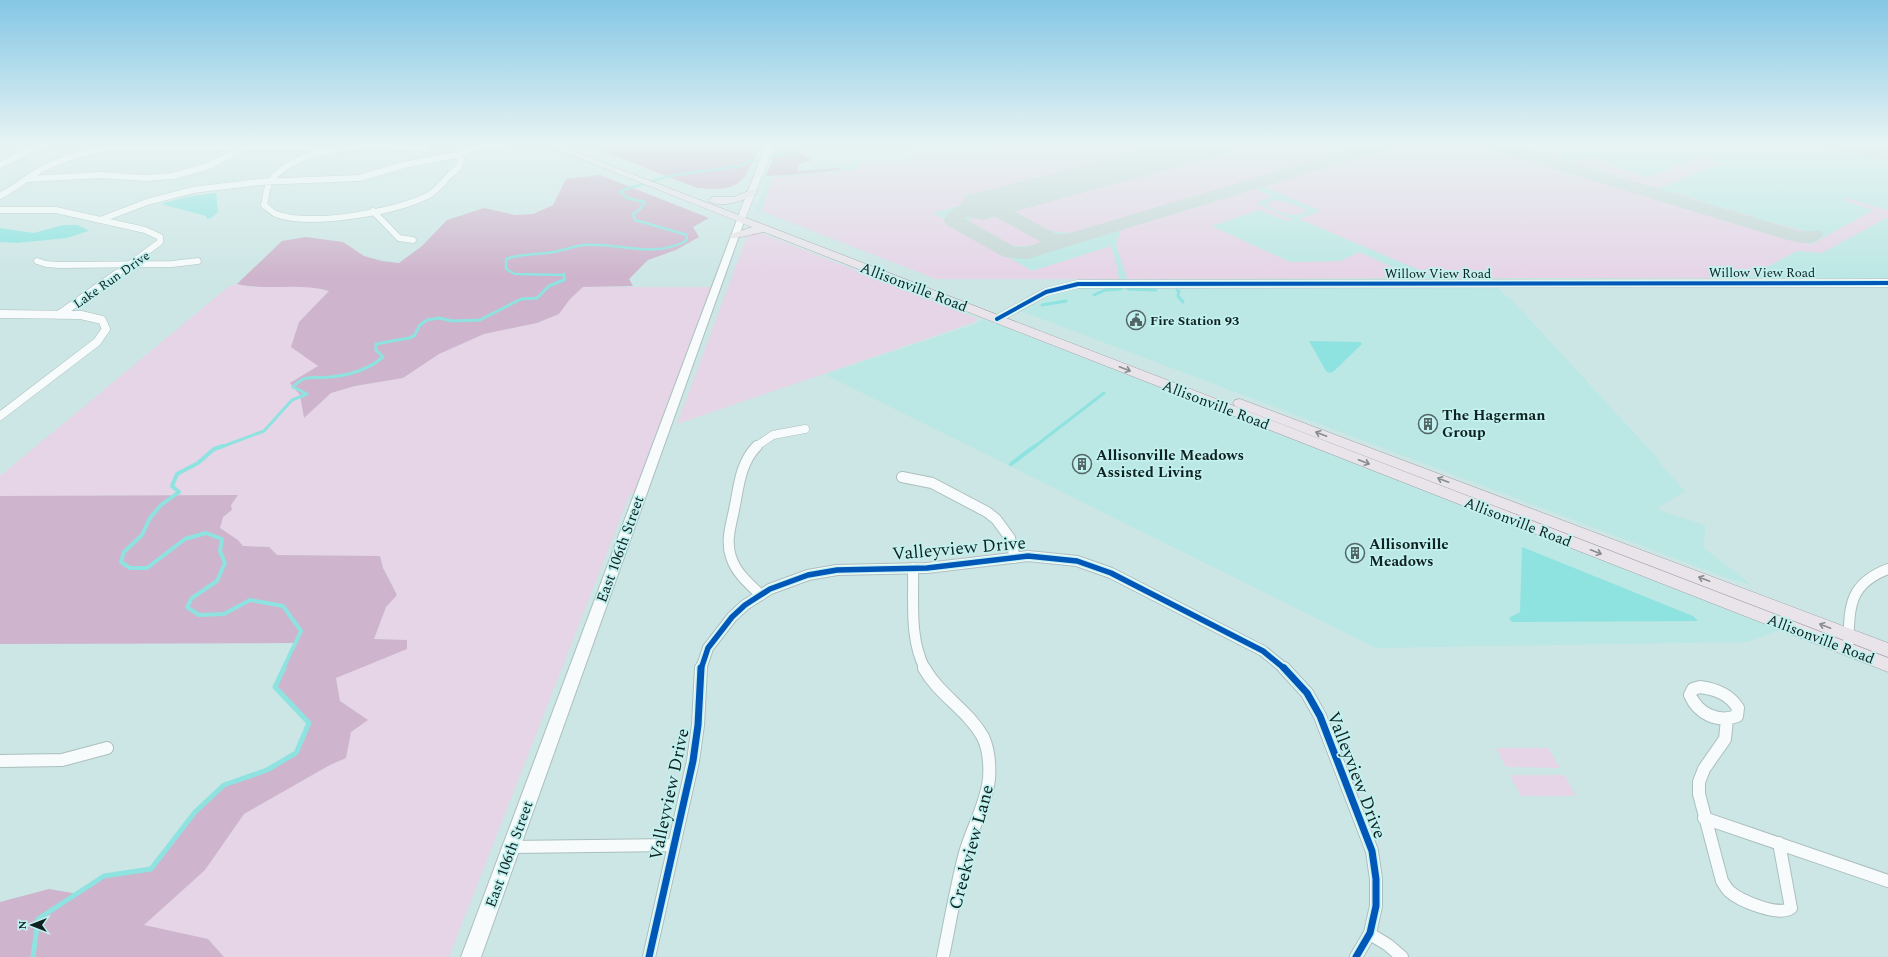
<svg xmlns="http://www.w3.org/2000/svg" width="1888" height="957" font-family="Spectral,serif">
  <style>
    .built { fill: #bbe7e4 }
    .green { fill: #e6d4e7 }
    .forest { fill: #ceb4cc }
    .water { fill: #8ee3e0 }
    .lines { fill: none; stroke-linecap: round; stroke-linejoin: round }
    .stream-far3 { stroke: #8ee3e0; stroke-width: 2.5 }
    .stream-far2 { stroke: #8ee3e0; stroke-width: 3 }
    .stream-far1 { stroke: #8ee3e0; stroke-width: 4 }
    .stream { stroke: #8ee3e0; stroke-width: 5 }
    .taxiway { fill: #c6d7d6; fill-rule: evenodd }
    .runway { fill: #c6d7d6; fill-rule: evenodd }
    .minor-far3-casing { stroke: #abbfbe; stroke-width: 7 }
    .minor-far2-casing { stroke: #abbfbe; stroke-width: 9 }
    .minor-far1-casing { stroke: #abbfbe; stroke-width: 12 }
    .minor-casing { stroke: #abbfbe; stroke-width: 14 }
    .tertiary-casing { stroke: #abbfbe; stroke-width: 2 }
    .secondary-casing { stroke: #abbfbe; stroke-width: 1 }
    .primary-casing { stroke: #a1a0a9; stroke-width: 1 }
    .minor-far3 { stroke: #f7fbfb; stroke-width: 6 }
    .minor-far2 { stroke: #f7fbfb; stroke-width: 8 }
    .minor-far1 { stroke: #f7fbfb; stroke-width: 10 }
    .minor { stroke: #f7fbfb; stroke-width: 12 }
    .tertiary { fill: #f7fbfb; fill-rule: evenodd }
    .secondary { fill: #f1f0f3; fill-rule: evenodd }
    .primary { fill: #e9e4ea; fill-rule: evenodd }
    .cycleway-far2-casing { stroke: #c2f1ef; stroke-width: 6 }
    .cycleway-far1-casing { stroke: #c2f1ef; stroke-width: 8 }
    .cycleway-casing { stroke: #c2f1ef; stroke-width: 10 }
    .cycleway-far2 { stroke: #0057b8; stroke-width: 4 }
    .cycleway-far1 { stroke: #0057b8; stroke-width: 5.5 }
    .cycleway { stroke: #0057b8; stroke-width: 7 }
    .oneway { stroke: #878c8f }
    .labels { text-anchor: middle; stroke-width: 3.5; stroke-linejoin: round; paint-order: stroke }
    .far-street-label { font-size: 13px; fill: #0f2120; stroke: #c2f1ef }
    .far-poi-label { font-size: 13px; font-weight: bold; fill: #0f2120; stroke: #c2f1ef; text-anchor: start }
    .street-label { font-size: 15px; fill: #0f2120; stroke: #c2f1ef }
    .poi-label { font-size: 15px; font-weight: bold; fill: #0f2120; stroke: #c2f1ef; text-anchor: start }
    .near-street-label { font-size: 18px; fill: #0f2120; stroke: #c2f1ef }
  </style>
  <rect width="100%" height="100%" fill="#cce6e5"/>
  <path class="built" d="M986,143h902v135l-950,1 -182,-69 9,-23 1,-9 98,-17h48l1,-13h72z
    M1497,286l10,11h2l153,166 -4,-1 27,29 -26,16 2,4 44,14 -1,23 48,37 -25,-7 -706,-267 37,-19 22,-5z
    M984,319l662,257 135,54 -34,12 -371,6 -548,-272 1,-3 144,-48z"/>
  <path class="green" d="M990,143h144l21,9 -161,44c-12,0 -21,-4 -31,-1l10,7 -40,11 99,58 79,-25 7,24 -1,4 3,5h-184l-175,-68 11,-33 86,-9 3,-8h49l2,-13h78z
    M1137,143h55l-32,8z
    M1242,143c21,0 80,-6 94,10l-4,3 -252,76c-29,3 -44,-5 -69,-18l-1,-3 4,-5z
    M1325,143h51c-21,6 -30,7 -51,0z
    M1397,143h85l326,101 6,-1 59,-33 -31,-10 3,-2 43,12v7l-66,36 -25,-2 -51,27h-308l-139,-59 22,-8 -60,-25z
    M1497,143h32l37,12 -8,4h-9z
    M1697,155l9,1 3,4 18,5 -5,2 -6,-2 -59,24 -5,1 -83,-27c13,-8 24,-5 38,-1l-3,1 44,14 17,-7 6,-1 -2,-1c9,-4 17,-5 26,-8l-4,-2z
    M1246,189h9l15,6 -1,3 -9,3v4l33,15 -6,1 -28,-11 -47,16 78,36 51,-1 18,-9 42,19 5,7 -279,1 -11,-35 6,-17z
    M1673,193h5l29,10 -8,2 -30,-10z
    M1274,200l10,1 21,8 2,3c-14,6 -30,1 -41,-8z
    M1721,207l33,10 -8,2 -25,-8 -3,-2z
    M993,212l54,30c-9,2 -19,5 -29,4 -17,0 -39,-15 -49,-27z
    M1770,222l31,8 3,3c-9,5 -31,-4 -39,-9z
    M758,232l6,2 214,85 -3,3 -298,102 70,-188 2,-2z
    M237,284l14,3 60,-1 18,5 -30,31 19,44 -18,29 4,23 27,-25 24,-7 48,-8 36,-24 45,-20 53,-11 22,-9 11,-15 13,-12h130l-77,206 -6,1 -181,463h-225l-16,-18 -65,-14 62,-55 39,-56 86,-49 16,-7 5,-26 -11,-31 -4,-23 71,-38 -33,-1 12,-32 11,-12 -14,-27 -3,-12 -103,-1 -8,-8 -26,-1 -5,-6 -18,-12 3,-11 9,-7 -1,-5 7,-10 -238,1v-20l228,-189z
    M1496,748h52l12,20 -54,-1z
    M1510,775h54l12,21h-55z"/>
  <path class="forest" d="M581,143h181c-19,39 -18,49 -65,45z
    M779,143h74l-54,6 -1,3 15,8 -14,4 -2,7 42,-3 1,2 -53,5 -21,1z
    M600,175l109,43 -16,9 6,10 -23,13 -28,10 -19,19 4,7 -50,1 -13,12 -11,15 -22,9 -53,11 -45,20 -36,24 -48,8 -24,7 -27,25 -4,-23 -10,-12 28,-17 -27,-19 8,-25 30,-31c-30,-9 -61,0 -92,-7l45,-43 24,-4 37,5 21,14 18,5 17,2 23,-17 25,-26 37,-12 31,7 18,-1 20,-9 13,-26z
    M238,495l-7,10 1,5 -9,7 -3,11 18,12 5,6 26,1 8,8 103,1 3,12 14,27 -11,12 -12,32 33,1v9l-71,29 4,23 28,19 -17,12 -5,26 -16,7 -86,49 -39,56 -61,55 64,14 16,18h-224v-55l49,-13 29,5 26,-18 47,-7 44,-57 29,-27 43,-15 29,-17 13,-30 -34,-36 20,-44 -295,1v-148z"/>
  <path class="water" d="M216,193l2,19 -7,6 -4,1 -1,-3 -45,-12 25,-7z
    M63,225h14l11,5v1l-21,7 -51,5 -16,-1v-14l34,5z
    M1309,341l51,1 2,2 -28,27 -4,2 -4,-2z
    M1522,547l171,69 5,5 -186,1 -3,-4 11,-6z"/>
  <g class="lines">
    <path class="stream-far3" d="M564,275l-49,-1 -9,-5v-10c16,-6 32,-4 48,-7 10,-2 20,-6 30,-7 34,-3 68,14 102,-4l1,-6 -52,-15 -2,-6 7,-5 5,-7 -18,-4 -7,-7 49,-15 71,-10 11,-5 28,-6 24,-11 40,-1"/>
    <path class="stream-far2" d="M1128,289l28,1
      M1177,290l2,1 -1,5 5,6
      M1094,295l11,-5 16,-1
      M1042,305l24,-4
      M221,447l43,-16 28,-31 15,-6 -14,-7c13,-14 21,-8 38,-10 19,-2 37,-7 52,-20l-7,-7v-6l33,-6 5,-2 6,-11 7,-5 12,-2 13,3 28,-1 41,-21 16,-1 12,-12 15,-6v-6
      M1034,447l70,-54"/>
    <path class="stream-far1" d="M223,446l-9,3 -16,14 -21,11 -5,12 7,6 -18,13 -11,13 -8,17 -18,17 -3,10 9,6h17l38,-29 21,-6 16,6 -2,12 5,12 -8,18 -25,17 -5,9 12,8 25,-1 26,-14 33,6 18,25 -18,38
      M1011,464l24,-18"/>
    <path class="stream" d="M33,957l5,-38 66,-43 47,-7 44,-57 29,-27 43,-15 29,-17 13,-30 -34,-36 9,-19"/>
    <path class="taxiway" d="M1371,143h24l-2,4 -366,112 -23,-2 -57,-32 -3,-4c1,-15 39,-23 51,-20l61,33h11zM985,211l56,31 -15,5h-11l-50,-28 4,-3z
      M1481,143h24l293,88c7,2 14,-2 22,0l3,4c-9,13 -27,7 -39,4l-301,-92z
      M1825,143h27l36,8v10l-61,-14z"/>
    <path class="runway" d="M1169,143h68l-6,9 -248,68 -17,-4 -7,-10 7,-10z"/>
    <g class="minor-far3-casing">
      <path id="minor-far3" d="M484,146l24,-3
        M426,149c-43,-5 -128,-7 -156,33 -4,6 -4,16 -6,23 4,3 8,7 12,9 34,13 118,-2 151,-18 9,-4 15,-13 22,-20 6,-6 12,-9 12,-17l-5,-4
        M0,165l44,-22
        M27,179l73,-4 46,3 27,-2 36,-10 35,-19
        M0,196c13,-7 24,-16 37,-24 22,-13 47,-20 73,-24l196,-1 19,5
        M0,210h56l89,20 15,7v5l-45,33
        M373,211l26,27 14,2
        M100,220l47,-18 46,-12 66,-8 100,-4 45,-13 52,-10 34,-12
        M37,261l9,3 13,1 113,-1 26,-3"/>
    </g>
    <g class="minor-far2-casing">
      <path id="minor-far2" d="M0,314l81,1 21,5 4,9 -9,13 -97,74
        M60,314l57,-40
        M997,319l49,-27 32,-8 810,-1
        M755,447l18,-12 32,-6"/>
    </g>
    <g class="minor-far1-casing">
      <path id="minor-far1" d="M757,446c-16,16 -18,38 -22,59 -3,18 -10,34 -4,52 5,16 18,27 30,38
        M902,477l30,6 55,29 9,7 14,19 5,20
        M913,568c1,34 -4,70 12,101
        M1848,649c2,-39 -2,-64 40,-80
        M701,669l7,-21 24,-31 13,-12 25,-16 38,-14 29,-5 90,-2 101,-12 49,5 34,12 152,78 22,18"/>
    </g>
    <g class="minor-casing">
      <path id="minor" d="M924,668c15,27 44,42 59,69 6,13 7,28 6,42 -3,26 -17,49 -24,74 -9,34 -15,69 -22,104
        M1284,668l23,25 13,23 52,135 4,28v27l-6,27 -14,24
        M1700,687c16,2 29,7 38,21l-1,8c-19,7 -39,-2 -47,-21l3,-6z
        M1727,719l-2,20 -21,30 -5,13v12l23,87c2,3 5,8 7,10 11,10 50,26 62,17l-12,-65
        M0,761l62,-1 45,-12
        M1704,818l184,63
        M511,847l162,-2
        M1370,934l18,11 14,12
        M649,957l44,-196 5,-36 3,-57"/>
    </g>
    <g class="tertiary-casing">
      <path id="tertiary" d="M738,217h3l4,2 -264,738h-20z"/>
    </g>
    <g class="secondary-casing">
      <path id="secondary" d="M767,143h8l-30,76 -4,3 -3,-1 -1,-2z"/>
    </g>
    <g class="primary-casing">
      <path id="primary" d="M541,143h11l1336,515v14l-1124,-440c-7,1 -28,7 -33,6l-1,-2 1,-2 21,-7z
        M753,189l5,3 -2,2c-10,6 -38,16 -48,6l5,-3h21z
        M1240,399l648,244v14l-653,-251 -2,-3 2,-3z"/>
    </g>
    <use href="#minor-far3" class="minor-far3"/>
    <use href="#minor-far2" class="minor-far2"/>
    <use href="#minor-far1" class="minor-far1"/>
    <use href="#minor" class="minor"/>
    <use href="#tertiary" class="tertiary"/>
    <use href="#secondary" class="secondary"/>
    <use href="#primary" class="primary"/>
    <g class="cycleway-far2-casing">
      <path id="cycleway-far2" d="M997,319l49,-27 32,-8 810,-1"/>
    </g>
    <g class="cycleway-far1-casing">
      <path id="cycleway-far1" d="M701,669l7,-21 24,-31 13,-12 25,-16 38,-14 29,-5 90,-2 101,-12 49,5 34,12 152,78 22,18"/>
    </g>
    <g class="cycleway-casing">
      <path id="cycleway" d="M1284,668l23,25 13,23 52,135 4,28v27l-6,27 -14,24
        M649,957l44,-196 5,-36 3,-57"/>
    </g>
    <use href="#cycleway-far2" class="cycleway-far2"/>
    <use href="#cycleway-far1" class="cycleway-far1"/>
    <use href="#cycleway" class="cycleway"/>
  </g>
  <defs><path id="oneway-shaft" d="M-6 0H5M1.5-3L5.5 0L1.5 3" fill="none" stroke-width="1.6" stroke-linecap="round" stroke-linejoin="round"/></defs>
  <g class="oneway">
    <use href="#oneway-shaft" transform="translate(1125 369) rotate(21)"/>
    <use href="#oneway-shaft" transform="translate(1321 434) rotate(-159)"/>
    <use href="#oneway-shaft" transform="translate(1364 462) rotate(21)"/>
    <use href="#oneway-shaft" transform="translate(1443 480) rotate(-159)"/>
    <use href="#oneway-shaft" transform="translate(1596 552) rotate(21)"/>
    <use href="#oneway-shaft" transform="translate(1704 579) rotate(-159)"/>
    <use href="#oneway-shaft" transform="translate(1825 626) rotate(-159)"/>
  </g>
  <linearGradient id="sky" x2="0" y2="1"><stop stop-color="#84c7e5"/><stop offset="0.52" stop-color="#e8f4f3"/><stop offset="1" stop-color="#e8f4f3" stop-opacity="0"/></linearGradient>
  <rect width="1888" height="277" fill="url(#sky)"/>
  <defs>
    <g id="civic-ring" transform="scale(1)"><circle r="9.5" fill="#c2f1ef" stroke="#516665" stroke-width="1.5"/><path d="M-.6-6.5H3V-4.5H.6V-3L4-1V1h2V6H-6V1h2V-1L-.6-3ZM-1.2 2.5V6h2.4V2.5Z" fill="#516665"/></g>
    <g id="building-ring" transform="scale(1)"><circle r="9.5" fill="#c2f1ef" stroke="#516665" stroke-width="1.5"/><path d="M-4-6H4V6H1V3H-1V6H-4ZM-2.5-4.3h1.7v1.8h-1.7ZM.8-4.3h1.7v1.8H.8ZM-2.5-1h1.7V.8h-1.7ZM.8-1h1.7V.8H.8Z" fill="#516665"/></g>
  </defs>
  <g fill-rule="evenodd">
    <use href="#civic-ring" x="1136" y="320"/>
    <use href="#building-ring" x="1428" y="424"/>
    <use href="#building-ring" x="1082" y="464"/>
    <use href="#building-ring" x="1355" y="553"/>
  </g>
  <g class="labels">
    <g class="far-street-label">
      <text x="1762" y="277">Willow View Road</text>
      <text x="1438" y="278">Willow View Road</text>
      <text transform="translate(111 279) rotate(-35)" y="5">Lake Run Drive</text>
    </g>
    <g class="far-poi-label">
      <text x="1150" y="325">Fire Station 93</text>
    </g>
    <g class="street-label">
      <text transform="translate(914 287) rotate(21)" y="5">Allisonville Road</text>
      <text transform="translate(1216 405) rotate(21)" y="5">Allisonville Road</text>
      <text transform="translate(1518 522) rotate(21)" y="5">Allisonville Road</text>
      <text transform="translate(620 549) rotate(-70)" y="5">East 106th Street</text>
      <text transform="translate(1821 639) rotate(21)" y="5">Allisonville Road</text>
      <text transform="translate(509 854) rotate(-70)" y="5">East 106th Street</text>
    </g>
    <g class="poi-label">
      <text x="1442" y="420">The Hagerman<tspan x="1442" dy="17">Group</tspan></text>
      <text x="1096" y="460">Allisonville Meadows<tspan x="1096" dy="17">Assisted Living</tspan></text>
      <text x="1369" y="549">Allisonville<tspan x="1369" dy="17">Meadows</tspan></text>
    </g>
    <g class="near-street-label">
      <text transform="translate(959 548) rotate(-5)" y="6">Valleyview Drive</text>
      <text transform="translate(1357 775) rotate(69)" y="6">Valleyview Drive</text>
      <text transform="translate(669 794) rotate(-78)" y="6">Valleyview Drive</text>
      <text transform="translate(971 847) rotate(-75)" y="6">Creekview Lane</text>
    </g>
  </g>
  <g transform="translate(32 925) rotate(270)" stroke="#c2f1ef" stroke-width="3" paint-order="stroke">
  <path d="M0-3L7 15L0 10L-7 15Z" fill="#0f2120"/>
  <text y="-6" font-size="11" font-weight="bold" text-anchor="middle" fill="#0f2120">N</text>
  </g>
</svg>
